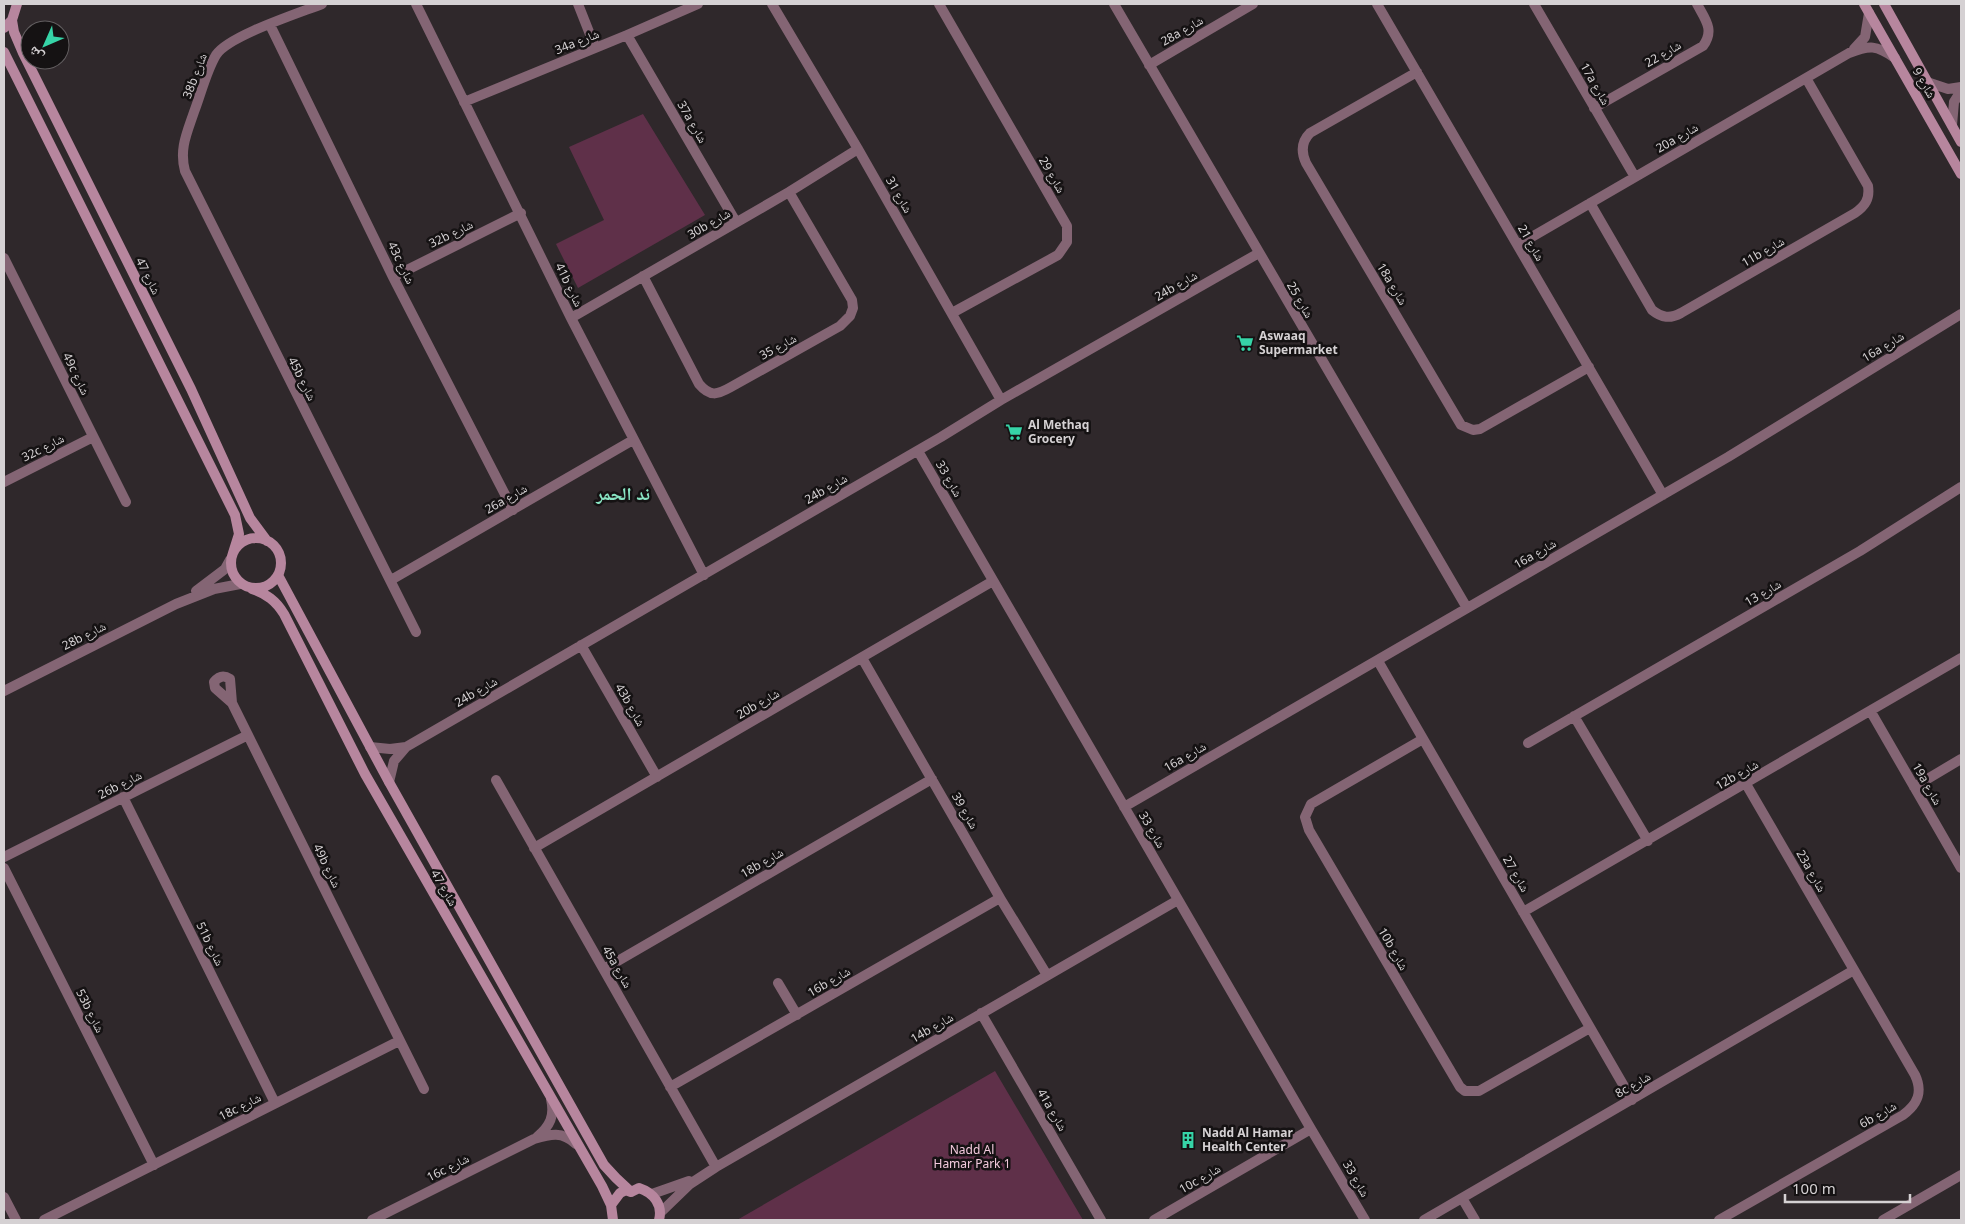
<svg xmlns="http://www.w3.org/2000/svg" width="1965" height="1224" font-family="'Noto Sans','Noto Naskh Arabic',sans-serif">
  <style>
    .green { fill: #5f3049 }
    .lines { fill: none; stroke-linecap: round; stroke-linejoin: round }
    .street { stroke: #846574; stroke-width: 10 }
    .secondary { stroke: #b7869e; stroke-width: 10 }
    .labels { text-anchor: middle; stroke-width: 5; stroke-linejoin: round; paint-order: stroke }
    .street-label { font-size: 12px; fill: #d5d1d3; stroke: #151213 }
    .poi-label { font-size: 12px; font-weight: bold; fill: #d5d1d3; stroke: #151213; text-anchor: start }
    .park-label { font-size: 12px; fill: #f3cadd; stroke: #151213 }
    .district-label { font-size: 18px; font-weight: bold; fill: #89e4c3; stroke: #151213 }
  </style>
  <rect width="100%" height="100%" fill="#2f282b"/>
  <path class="green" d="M643,114l62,101 -127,73 -22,-44 48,-24 -35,-73z
    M995,1071l88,149h-346z"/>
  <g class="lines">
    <path class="street" d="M322,4c-23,9 -94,32 -106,51 -10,17 -15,39 -22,57 -7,21 -15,37 -9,59l231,461
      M416,4l155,314 133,257
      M578,4l17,43
      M772,4l86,145 143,251
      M939,4l128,222v16l-9,13 -106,58
      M1114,4l353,604
      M1377,4l286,491
      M1534,4l101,173
      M270,25l123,252 120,233
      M627,35l109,187
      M1854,49l11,-12 4,-24
      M1149,65l104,-61
      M1417,72l-107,61c-9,9 -9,19 -4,30l155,262 12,5 7,-1 109,-62
      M1927,82l21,7 13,-2
      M464,102l163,-67 71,-31
      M1594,108l109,-62c12,-16 2,-27 -6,-42
      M1952,125l2,-23 7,-11
      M1590,203l62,107c10,8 18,9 29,3l174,-100c10,-7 15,-14 13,-27l-62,-108
      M1518,245l331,-192c21,-8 27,-8 46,5
      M4,258l122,244
      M643,276l56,108c11,13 18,11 32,3l109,-61 10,-10 3,-8 -1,-8 -63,-108
      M393,277l128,-64
      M571,318l218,-126 69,-43
      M918,451l393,678 54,91
      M4,482l89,-45
      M391,580l242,-140
      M196,591l29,-22 5,-9
      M581,645l76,132
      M862,658l138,240 47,77
      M1378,661l254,439
      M4,691l172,-87 38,-15 26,-5
      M232,703l-2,-24c-6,-4 -11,-3 -16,3l1,6 17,15 192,386
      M1871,712l90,156
      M1574,716l74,125
      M1423,739l-112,65 -6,13 4,13 151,257 5,4h14l111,-63
      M1528,743l332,-192 101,-64
      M370,747l20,2 16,-2
      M496,780l220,387
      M389,782l5,-21 12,-14 535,-310 60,-37 258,-147
      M1914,787l47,-28
      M123,797l152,306
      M1124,807l604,-350 233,-143
      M534,848l459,-267
      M4,857l244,-122
      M4,868l150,297
      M1523,912l438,-254
      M604,969l328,-190
      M778,983l19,32
      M981,1013l120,207
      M670,1087l330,-189
      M537,1137c13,-11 18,-21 14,-38
      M652,1194l37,-13
      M4,1197l12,23
      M1462,1198l13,22
      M660,1213l30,-29 26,-17 462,-267
      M44,1220l355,-179
      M372,1220l162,-81c17,-5 28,-8 42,5
      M1154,1220l157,-91
      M1424,1220l430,-250
      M1719,1220l184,-105c15,-11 20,-23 12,-40l-169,-291
      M1883,1220l78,-45"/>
    <path class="secondary" d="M1864,4l97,170
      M1884,4l77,138
      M12,20l2,12 9,21 168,336 59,129 17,23
      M4,28l8,-8 5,-16
      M4,52l231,463 4,19 -6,19
      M231 563a25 25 0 1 1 50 0a25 25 0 1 1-50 0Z
      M278,575l111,207 215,383 12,13 15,14
      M252,589c15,5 24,12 32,25l81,160 237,412 9,19
      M613,1220l-2,-15 9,-12 6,-3 5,2 8,-4c15,5 24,17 20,32"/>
  </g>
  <defs>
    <g id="supermarket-bare" transform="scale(1.35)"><path d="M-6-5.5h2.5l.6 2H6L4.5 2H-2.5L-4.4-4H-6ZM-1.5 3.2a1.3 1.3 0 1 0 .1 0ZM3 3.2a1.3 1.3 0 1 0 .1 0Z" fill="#36d4a7" stroke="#151213" stroke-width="2.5" paint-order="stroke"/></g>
    <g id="building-bare" transform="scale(1.35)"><path d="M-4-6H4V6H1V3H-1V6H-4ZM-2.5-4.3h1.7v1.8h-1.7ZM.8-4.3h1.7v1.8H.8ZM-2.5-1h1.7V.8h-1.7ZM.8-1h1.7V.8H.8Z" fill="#36d4a7" stroke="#151213" stroke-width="2.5" paint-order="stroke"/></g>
  </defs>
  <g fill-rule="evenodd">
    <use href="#supermarket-bare" x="1245" y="343"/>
    <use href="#supermarket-bare" x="1014" y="432"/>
    <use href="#building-bare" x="1188" y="1140"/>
  </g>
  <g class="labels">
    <g class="street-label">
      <text transform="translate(1182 31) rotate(-30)" y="4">28a شارع</text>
      <text transform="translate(577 42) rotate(-22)" y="4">34a شارع</text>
      <text transform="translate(1663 54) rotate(-30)" y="4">شارع 22</text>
      <text transform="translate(195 76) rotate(-69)" y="4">38b شارع</text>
      <text transform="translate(1924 83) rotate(60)" y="4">شارع 9</text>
      <text transform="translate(1595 84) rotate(60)" y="4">17a شارع</text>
      <text transform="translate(692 122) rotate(60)" y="4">37a شارع</text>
      <text transform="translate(1677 138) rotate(-30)" y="4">20a شارع</text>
      <text transform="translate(1052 175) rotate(60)" y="4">شارع 29</text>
      <text transform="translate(899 195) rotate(60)" y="4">شارع 31</text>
      <text transform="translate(709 224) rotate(-30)" y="4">30b شارع</text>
      <text transform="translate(451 234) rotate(-26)" y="4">32b شارع</text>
      <text transform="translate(1531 243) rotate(60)" y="4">شارع 21</text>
      <text transform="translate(1763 252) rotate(-30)" y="4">11b شارع</text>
      <text transform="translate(401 263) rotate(64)" y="4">43c شارع</text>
      <text transform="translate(148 276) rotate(63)" y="4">شارع 47</text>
      <text transform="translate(1392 284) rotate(59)" y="4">18a شارع</text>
      <text transform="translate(569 285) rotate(64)" y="4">41b شارع</text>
      <text transform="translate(1176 286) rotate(-30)" y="4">24b شارع</text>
      <text transform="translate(1300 300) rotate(60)" y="4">شارع 25</text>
      <text transform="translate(778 347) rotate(-29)" y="4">شارع 35</text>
      <text transform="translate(1883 347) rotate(-31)" y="4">16a شارع</text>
      <text transform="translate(76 374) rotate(64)" y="4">49c شارع</text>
      <text transform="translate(302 379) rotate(63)" y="4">45b شارع</text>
      <text transform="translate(43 448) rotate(-27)" y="4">32c شارع</text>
      <text transform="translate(949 479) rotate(60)" y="4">شارع 33</text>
      <text transform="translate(826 489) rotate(-30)" y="4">24b شارع</text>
      <text transform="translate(506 499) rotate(-30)" y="4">26a شارع</text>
      <text transform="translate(1535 554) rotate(-30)" y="4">16a شارع</text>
      <text transform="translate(1763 593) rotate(-30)" y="4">شارع 13</text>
      <text transform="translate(84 636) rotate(-27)" y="4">28b شارع</text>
      <text transform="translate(476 692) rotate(-30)" y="4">24b شارع</text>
      <text transform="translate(758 704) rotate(-30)" y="4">20b شارع</text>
      <text transform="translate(630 705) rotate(60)" y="4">43b شارع</text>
      <text transform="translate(1185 757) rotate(-30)" y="4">16a شارع</text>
      <text transform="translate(1737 775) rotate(-30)" y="4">12b شارع</text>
      <text transform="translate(1927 784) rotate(60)" y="4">19a شارع</text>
      <text transform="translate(120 785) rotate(-27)" y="4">26b شارع</text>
      <text transform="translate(965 811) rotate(60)" y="4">شارع 39</text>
      <text transform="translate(1152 830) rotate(60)" y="4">شارع 33</text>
      <text transform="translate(762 863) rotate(-30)" y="4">18b شارع</text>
      <text transform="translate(327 866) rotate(64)" y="4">49b شارع</text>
      <text transform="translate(1811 871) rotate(60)" y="4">23a شارع</text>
      <text transform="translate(1516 874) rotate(60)" y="4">شارع 27</text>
      <text transform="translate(444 888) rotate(60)" y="4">شارع 47</text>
      <text transform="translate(210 944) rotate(64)" y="4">51b شارع</text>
      <text transform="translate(1393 949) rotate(60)" y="4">10b شارع</text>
      <text transform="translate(617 967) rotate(60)" y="4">45a شارع</text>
      <text transform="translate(829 982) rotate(-30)" y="4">16b شارع</text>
      <text transform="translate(90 1011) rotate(63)" y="4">53b شارع</text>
      <text transform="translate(932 1028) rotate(-30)" y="4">14b شارع</text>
      <text transform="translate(1633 1085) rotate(-30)" y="4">8c شارع</text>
      <text transform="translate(240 1107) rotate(-27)" y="4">18c شارع</text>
      <text transform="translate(1052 1110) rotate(60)" y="4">41a شارع</text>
      <text transform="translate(1878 1115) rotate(-30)" y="4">6b شارع</text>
      <text transform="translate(448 1168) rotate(-27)" y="4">16c شارع</text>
      <text transform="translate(1200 1179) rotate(-30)" y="4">10c شارع</text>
      <text transform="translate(1356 1179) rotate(60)" y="4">شارع 33</text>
    </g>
    <g class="poi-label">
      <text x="1259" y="340">Aswaaq<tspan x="1259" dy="14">Supermarket</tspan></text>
      <text x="1028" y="429">Al Methaq<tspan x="1028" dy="14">Grocery</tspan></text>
      <text x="1202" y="1137">Nadd Al Hamar<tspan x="1202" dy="14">Health Center</tspan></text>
    </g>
    <g class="park-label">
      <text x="972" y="1154">Nadd Al<tspan x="972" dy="14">Hamar Park 1</tspan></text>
    </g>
    <g class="district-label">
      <text x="623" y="500">ند الحمر</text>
    </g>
  </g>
  <rect width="1965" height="1224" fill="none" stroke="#d5d1d3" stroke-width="10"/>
  <g transform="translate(45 45) rotate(225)"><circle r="24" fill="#151213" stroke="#625e60"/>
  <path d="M0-4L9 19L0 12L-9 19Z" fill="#36d4a7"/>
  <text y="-8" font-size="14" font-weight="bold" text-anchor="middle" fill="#d5d1d3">ش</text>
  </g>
  <path d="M1785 1194v8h125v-8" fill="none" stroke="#d5d1d3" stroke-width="2.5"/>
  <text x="1792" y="1194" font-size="15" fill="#d5d1d3" stroke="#151213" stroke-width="4" paint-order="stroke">100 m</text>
</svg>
